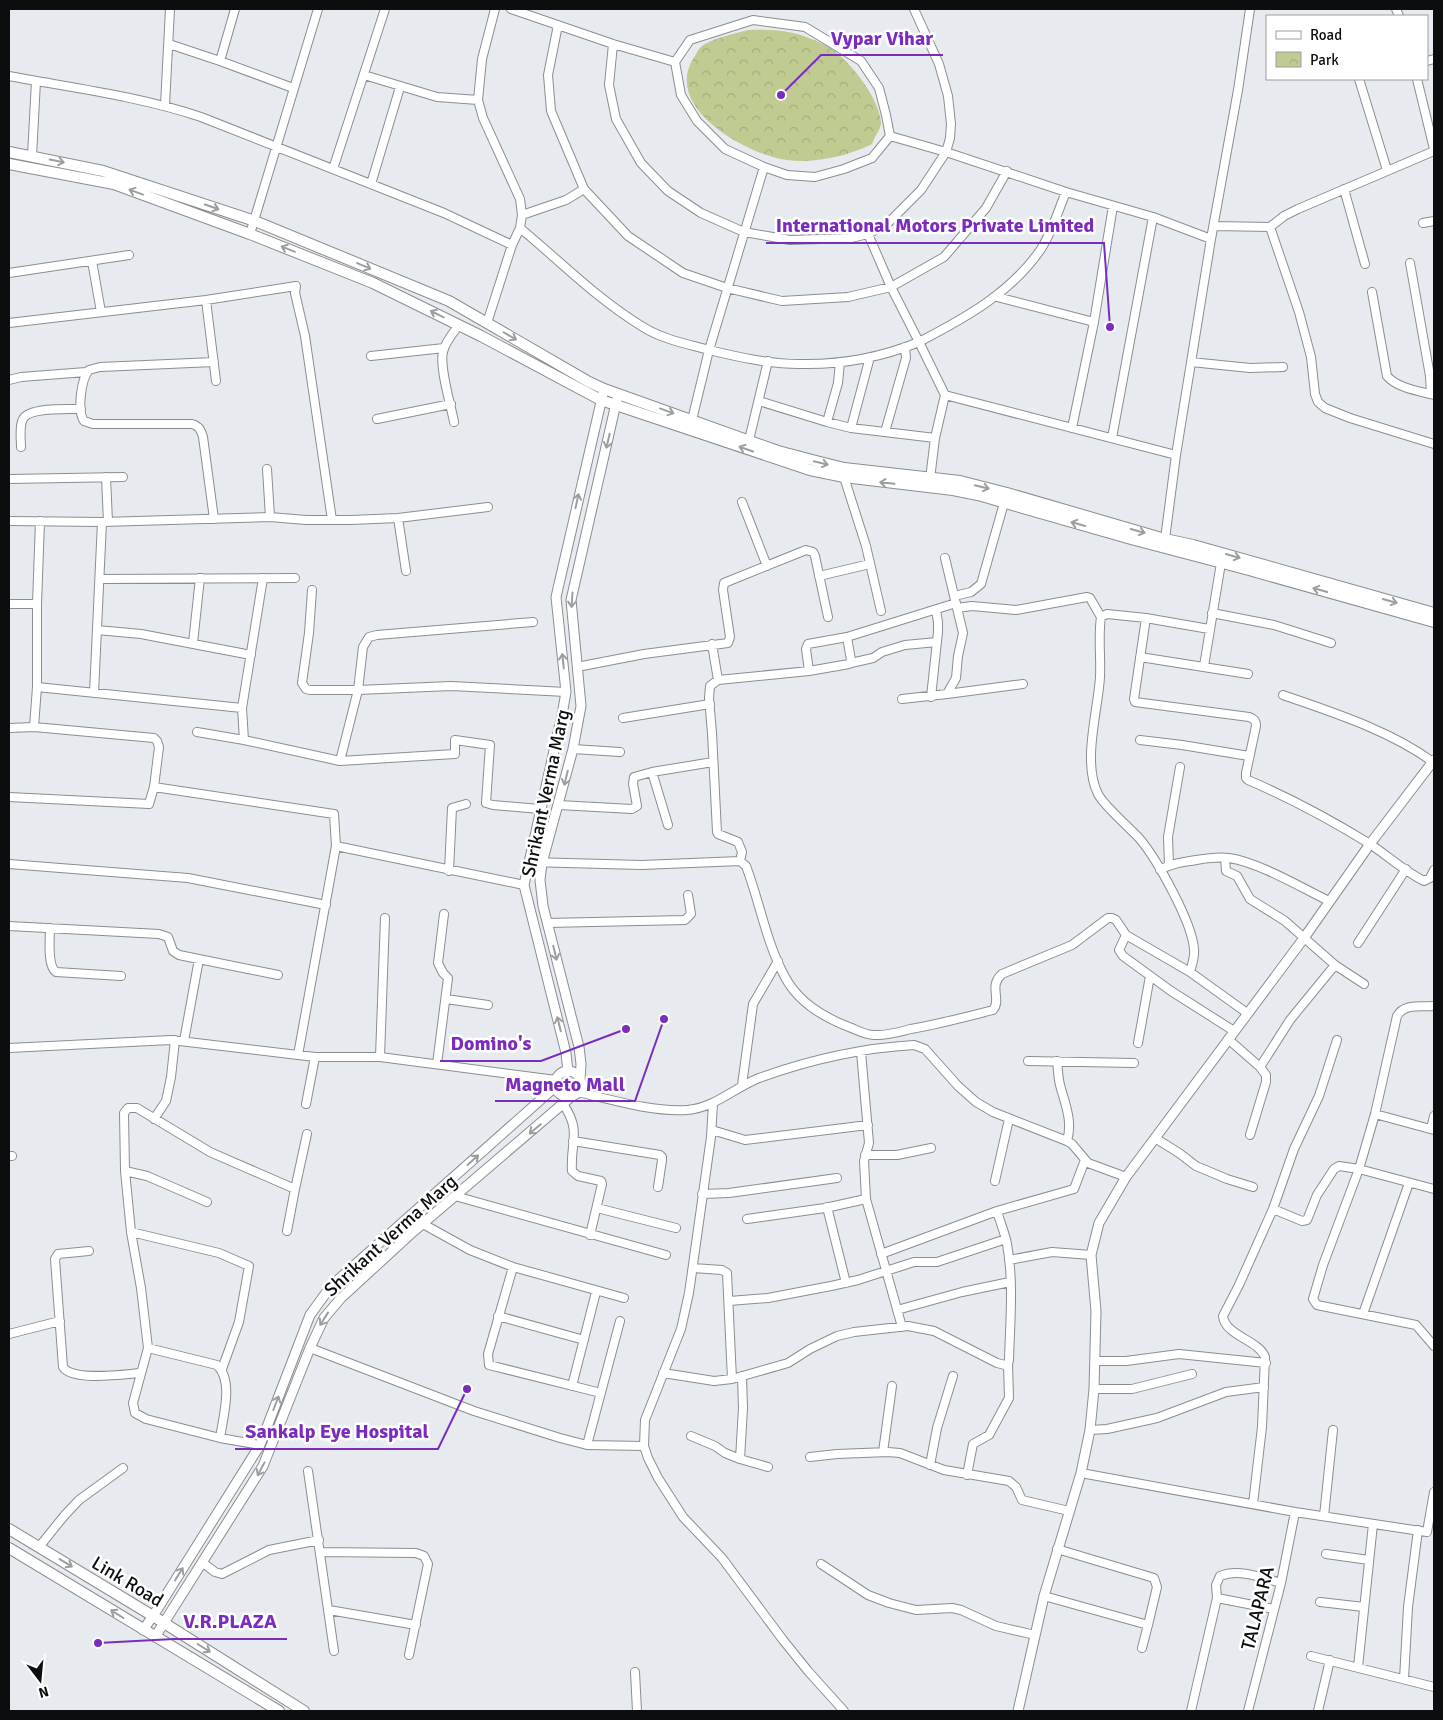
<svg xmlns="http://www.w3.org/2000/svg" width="1443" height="1720" font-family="Signika,sans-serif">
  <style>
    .park { fill: url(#park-crowns) }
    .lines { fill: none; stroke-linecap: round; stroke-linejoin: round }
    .minor-casing { stroke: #8a8e92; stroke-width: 10 }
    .tertiary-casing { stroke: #8a8e92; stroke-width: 11 }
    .secondary-casing { stroke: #8a8e92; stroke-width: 12 }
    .minor { stroke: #fff; stroke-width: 8 }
    .tertiary { stroke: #fff; stroke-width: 9 }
    .secondary { stroke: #fff; stroke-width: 10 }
    .oneway { stroke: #9d9e9f }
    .labels { text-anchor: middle; stroke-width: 5; stroke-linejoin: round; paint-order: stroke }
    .street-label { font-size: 19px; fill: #0b0d0e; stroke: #fff }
    .leader { fill: none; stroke: #7b2cbf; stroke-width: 2 }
    .callout-dot { fill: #7b2cbf; stroke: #fff; stroke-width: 2 }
    .callout-label { font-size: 20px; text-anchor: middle; font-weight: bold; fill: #7b2cbf; stroke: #fff; stroke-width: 5; stroke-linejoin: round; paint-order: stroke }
  </style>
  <defs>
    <pattern id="park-crowns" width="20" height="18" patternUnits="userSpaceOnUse" patternTransform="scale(1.25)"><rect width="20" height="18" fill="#bfcb91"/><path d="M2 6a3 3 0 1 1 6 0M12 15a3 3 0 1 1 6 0" fill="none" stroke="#a3ad7c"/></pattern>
  </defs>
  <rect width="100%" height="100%" fill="#e7ebf0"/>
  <path class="park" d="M748,30c31,-1 49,1 77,15 22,11 55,53 56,78 0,5 -4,10 -6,14 -1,2 -2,5 -3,7 -4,3 -20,8 -25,10 -19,5 -40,9 -60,6 -40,-5 -124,-52 -94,-101 3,-4 5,-10 9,-13 8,-7 35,-13 46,-16z"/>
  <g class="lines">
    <g class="minor-casing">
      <path id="minor" d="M511,9l102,35 62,18
        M1396,9l3,7
        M558,25l-10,50 3,36 33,78 44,47 55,37 44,15 55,13 66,-4 43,-10 53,-30 42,-49 21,-37
        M169,44l51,17 73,27
        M613,44l-4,41 7,34 25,44 27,28 33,22 43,19 46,8 61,-2 17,-4 21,-12 32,-32 25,-38 4,-14 1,-14 -3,-28 -9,-32 -25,-55
        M220,61l15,-52
        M1427,61l7,-2
        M364,75l73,22 41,3
        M9,76c64,12 129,20 192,41l243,96 68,32
        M1359,79l28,91
        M1417,79l17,70
        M165,105l5,-96
        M890,136l-4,-21 -7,-27 -18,-27 -56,-34 -52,-7 -63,20 -15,22 6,33 16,26 28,28 39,18 23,8 28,2 29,-8 28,-11 18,-22 56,16 120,40 87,25 58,22 -35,216
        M32,156l4,-75
        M333,169l52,-160
        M371,184l29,-97
        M1344,189l21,75
        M522,215l44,-15 18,-11
        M1423,223l11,-2
        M1214,226l56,1 29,85 12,45 4,37 3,8 7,6 25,10 84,26
        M1270,227l14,-11 14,-7 136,-58
        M520,228c40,33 78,72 123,99 19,12 44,17 66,23l55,-183
        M250,234l68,-225
        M1211,239l27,-149 12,-81
        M92,261l9,51
        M1410,263l20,113 1,18
        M9,273l120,-18
        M1372,292l15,84c10,12 32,15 47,19
        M997,297l97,25
        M206,300l10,81
        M9,323l197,-23 90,-14 -1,7 10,43 27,184
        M487,323l25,-78 8,-17 2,-13 -2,-16 -37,-81 -5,-18 4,-41 13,-50
        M371,356l73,-8
        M214,362l-114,5 -11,3c-8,9 -12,41 -5,51l9,3h99c7,2 9,6 11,13l11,82
        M1191,362l59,6 33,-1
        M9,380l12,-3 65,-5
        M945,395l-26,-53c46,-24 92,-49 122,-93 11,-17 17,-38 25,-57
        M759,401l68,21 24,6 84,10
        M377,419l74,-15
        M692,420l17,-70c29,7 60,14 90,14 40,1 83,-7 120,-22l-28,-55 -23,-53
        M454,422c-3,-17 -15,-55 -11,-70 2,-10 10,-19 16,-27
        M827,422l11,-39 2,-21
        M851,428l19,-71
        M1072,428l22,-106 19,-116
        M885,432l21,-74 -1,-11
        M1112,438l41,-221
        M749,440l19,-79
        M21,447c0,-8 -2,-21 2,-28 6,-12 45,-10 58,-10
        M267,469l3,48
        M106,477l2,45
        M844,477l22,69 15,65
        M9,479l114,-2
        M930,479l5,-41 10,-43 231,60 -11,84
        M742,502l25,64
        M398,518l8,53
        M9,521l93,1 168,-5 36,3h45l47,-2 90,-11
        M945,558l18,75 -5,23 -2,22 -9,16 76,-10
        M819,576l51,-12
        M100,579l195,-1
        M312,590l-3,43 -7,50 4,6 4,1h48l5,-43 6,-10 8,-2 156,-13
        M954,596l17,-4 10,-8 23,-81
        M9,604h28v83
        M37,604l3,-83
        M957,608l15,-2 44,4 71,-13 3,1 11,19
        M1212,613l62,12 57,18
        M1146,618l-12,81 1,3 114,15c5,2 7,3 7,9l-10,47v5l2,2c42,18 83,40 122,64 18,12 34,27 54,37l6,-3 4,-8
        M97,630l44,4 110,21
        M193,643l7,-65
        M712,644l6,36
        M1140,657l108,17
        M851,663l22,-5 9,-6 23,-7 32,-3
        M1204,666l17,-103
        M577,667l67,-13 84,-11 2,-6 -7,-47 1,-7 82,-33 7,2 2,4 13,61
        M809,671l-3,-22 2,-5 39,-7 109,-34
        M94,693l8,-171
        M1283,695c51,18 106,35 150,67
        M931,697l7,-65v-10l-2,-12
        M902,699l45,-5
        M242,708l21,-130
        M623,718l87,-14
        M34,727l120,11 3,3 2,6 -5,40
        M9,728l25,-1 3,-40 205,21 2,32 96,21 115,-7v-14l35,5 -4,58 7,2 47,4
        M197,732l47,8
        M1140,740l42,5 67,11
        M573,749l47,3
        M340,761l18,-71 93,-4 115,6
        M652,772l16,53
        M9,797l140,7 5,-17 180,27 2,32 188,39
        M559,805l73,4 5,-3 -4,-22 1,-7 18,-5 61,-10
        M1225,858l1,13 11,5 13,23 35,22 50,44 29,19
        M740,861l2,-9 -4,-10 -20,-8 -1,-2 -5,-99 -3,-35 1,-12 8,-6 91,-9 40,-7 2,-4 -4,-23
        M529,862l113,3 98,-4 6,5c14,37 20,76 39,111 13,25 38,40 64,50 8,3 16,8 25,8 13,1 25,-3 37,-6 28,-5 55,-12 82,-19 9,-10 -5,-24 9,-36l70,-29 36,-27h4l4,2 10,15 64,37 57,41
        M9,864l179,14 138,27
        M1169,865l-1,-28 12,-70
        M1160,870c10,-6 19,-7 30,-9 13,-2 26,-5 39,-3 29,4 73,30 100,43
        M449,871l3,-63 14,-4
        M547,923l138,-3 6,-6 -3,-19
        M9,926l150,8 9,3 5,14 6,4 99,20
        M50,928c0,11 -3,38 6,44l65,4
        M1126,935l-7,15 4,6 48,35 63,40
        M1358,943l48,-74
        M1190,972c2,-8 5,-15 4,-23 -2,-27 -37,-90 -55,-111 -11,-12 -35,-32 -41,-44 -16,-32 0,-83 2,-117 1,-19 -2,-42 1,-60l6,-3 39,4 63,11
        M446,999l42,6
        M1434,1006c-13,1 -30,-3 -37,10l-22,98 -16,55 -36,96 -10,34 4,6 99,20 18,21
        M1228,1039l32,28 6,8v7l-16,53
        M184,1041l15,-82
        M1138,1043l12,-67
        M9,1048l162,-8 144,17h65l176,23
        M861,1052l8,91 -5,18 2,38 36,128
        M298,1055l38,-209
        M380,1057l5,-139
        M1028,1061l106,2
        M1057,1061c1,8 1,16 3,24 5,19 13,36 7,56
        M437,1064l11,-86 -5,-5 -5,-10 6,-49
        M1260,1067l30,-47 45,-55
        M742,1085l11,-81 25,-43
        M578,1092c35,8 73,20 109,18 27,-2 47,-22 72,-32 50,-18 102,-30 155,-33l11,4 33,37 18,16 17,10 74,29 5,3 16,19 38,14
        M713,1103l-2,34 -22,156 -8,36 -36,91 -1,26 4,12 10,20 25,39 39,41 61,82 25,31 36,40
        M306,1104l9,-47
        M563,1104c19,27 7,38 9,67l6,5 23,5 1,3 -12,51
        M1375,1114l59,16
        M154,1119l12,-18 5,-24 4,-37
        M1431,1129l3,-13
        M712,1130l33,10 123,-15
        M1155,1138l24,15 17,13 31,13 26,8
        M573,1141l87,14 2,2v3l-4,27
        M865,1155h32l34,-7
        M9,1156h3
        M125,1171l22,5 60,26
        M995,1181l14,-62
        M702,1194l27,-1 108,-15
        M455,1196l211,59
        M827,1207l19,76
        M597,1208l79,20
        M1273,1209l29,12 5,-1 10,-25 17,-26 5,-3 20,3 75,20
        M747,1219l78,-11 41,-9
        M423,1224l47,26 43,17 111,31
        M287,1231l8,-42 12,-55
        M131,1232l88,21 30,13 -10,56 -17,47
        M89,1251l-31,3 -3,5 8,108c10,15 62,7 78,6
        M881,1254l116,-43 77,-22 11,-29
        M1009,1260l43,-8 39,3
        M513,1267l-25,87 1,11 112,28
        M693,1268l29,2 5,3 5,106
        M729,1301l39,-3 63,-12 27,-6 56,-18h23l69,-23
        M897,1310l65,-18 48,-10
        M1363,1314l46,-131
        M498,1316l86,24
        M9,1334l51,-13
        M148,1348l69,17c17,16 6,52 3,73
        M310,1348l164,63 86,27 27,7 57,1
        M1095,1361h31l53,-7 87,9
        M663,1373l51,8 18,-2 56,-16 22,-14 27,-13 17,-4 54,-6 26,5 63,32 8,2 3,-1 1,-4c1,-38 5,-78 -2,-116 -2,-11 -7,-22 -10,-33
        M742,1376l1,32 -3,51 28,8
        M572,1386l24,-94
        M1094,1389h38l60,-15
        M1090,1430l17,-1 50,-11 69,-26 38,-5
        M691,1436l24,10 10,7 15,6
        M260,1445l-40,-7 -74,-19 -11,-6 -2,-10 15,-55 -7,-60 -10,-56 -6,-61 -1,-58 4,-5h9l73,44 85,37
        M587,1445l33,-124
        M883,1452l9,-66
        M810,1457l27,-3 51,-2 12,1 44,17 65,11 7,6 6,13 47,11
        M930,1465l7,-37 16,-52
        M308,1471l26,180
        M1081,1473l214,39 132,20 7,-40
        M967,1475l6,-31 16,-9 20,-37 -1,-34
        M1253,1504l9,-77 3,-70c-6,-17 -40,-21 -42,-41l16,-31 34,-76 21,-60 25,-53 18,-56
        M1324,1516l9,-86
        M39,1547l25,-31 15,-16 44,-32
        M320,1552l96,1 8,3 4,8 -19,91
        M1326,1554l43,6
        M203,1563l12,9 7,2 47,-24 50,-10
        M821,1564l47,31 21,8 27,7 36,-2 9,2 35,16 39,9
        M1044,1596l104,29 9,-38 -3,-9 -97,-29
        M1217,1598l57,11
        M1320,1602l44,5
        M329,1610l87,15
        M1142,1648l6,-23
        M1311,1656l123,31
        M1358,1667l15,-143
        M635,1672l2,39
        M1404,1679l4,-72 10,-77
        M1191,1711l26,-113 -1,-13 4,-9c19,-8 43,2 61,7
        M1248,1711l33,-128 14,-71
        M1318,1711l12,-51"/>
    </g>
    <g class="tertiary-casing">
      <path id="tertiary" d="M555 1084a13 13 0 1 1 26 0a13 13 0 1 1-26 0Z
        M568,1072l-2,-19 -42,-168 38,-170 4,-23 -10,-95 48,-208
        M580,1080l1,-16 -2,-17 -36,-141 -3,-26 2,-17 31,-114 8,-43 -10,-106 46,-201
        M143,1630l10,-14 107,-171 50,-130 21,-29 224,-199
        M155,1637l108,-171 47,-118 14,-30 17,-20 73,-67 158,-135
        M1018,1711l26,-115 37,-123 9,-43 4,-41 2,-78 -5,-56 8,-32 27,-46 178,-239 66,-94 64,-84"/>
    </g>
    <g class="secondary-casing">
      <path id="secondary" d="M9,152l94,19 152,50 194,80 140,81 15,7 174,62 42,11 24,6 116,13 47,12 158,46 28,6 241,68
        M9,164l105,20 136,50 123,49 108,53 120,64 15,5 194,65 34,7 109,13 25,5 153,44 118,31 185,52
        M9,1529l144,87 151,95
        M9,1548l270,163"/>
    </g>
    <use href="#minor" class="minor"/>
    <use href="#tertiary" class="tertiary"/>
    <use href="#secondary" class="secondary"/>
  </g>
  <defs><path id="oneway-shaft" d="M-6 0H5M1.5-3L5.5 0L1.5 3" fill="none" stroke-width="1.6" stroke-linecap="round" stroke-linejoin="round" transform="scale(1.25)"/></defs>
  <g class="oneway">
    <use href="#oneway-shaft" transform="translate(57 161) rotate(11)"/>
    <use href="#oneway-shaft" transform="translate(136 192) rotate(-160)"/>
    <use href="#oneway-shaft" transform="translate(212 207) rotate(19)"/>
    <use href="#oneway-shaft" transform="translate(288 249) rotate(-158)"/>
    <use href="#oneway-shaft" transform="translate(364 266) rotate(23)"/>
    <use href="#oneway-shaft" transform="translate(437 314) rotate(-154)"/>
    <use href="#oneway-shaft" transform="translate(510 336) rotate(30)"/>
    <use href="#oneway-shaft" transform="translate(667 411) rotate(20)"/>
    <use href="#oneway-shaft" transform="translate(608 441) rotate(103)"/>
    <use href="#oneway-shaft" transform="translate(746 449) rotate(-161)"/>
    <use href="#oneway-shaft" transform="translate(821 463) rotate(14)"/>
    <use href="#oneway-shaft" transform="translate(887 483) rotate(-174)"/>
    <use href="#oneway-shaft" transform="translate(982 487) rotate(14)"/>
    <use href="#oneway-shaft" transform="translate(577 501) rotate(-78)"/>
    <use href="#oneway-shaft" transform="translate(1078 524) rotate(-164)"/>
    <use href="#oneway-shaft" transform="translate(1138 531) rotate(16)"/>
    <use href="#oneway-shaft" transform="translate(1233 556) rotate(16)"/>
    <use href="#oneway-shaft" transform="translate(1320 590) rotate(-164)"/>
    <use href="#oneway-shaft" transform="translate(572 600) rotate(94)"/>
    <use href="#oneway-shaft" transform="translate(1390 601) rotate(16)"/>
    <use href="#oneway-shaft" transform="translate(563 661) rotate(-96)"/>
    <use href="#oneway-shaft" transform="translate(566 778) rotate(104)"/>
    <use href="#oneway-shaft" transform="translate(555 953) rotate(76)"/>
    <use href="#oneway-shaft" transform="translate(559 1024) rotate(-104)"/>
    <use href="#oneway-shaft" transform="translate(535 1129) rotate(140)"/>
    <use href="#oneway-shaft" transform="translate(473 1160) rotate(-42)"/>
    <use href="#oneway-shaft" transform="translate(324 1319) rotate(122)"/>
    <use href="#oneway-shaft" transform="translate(276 1403) rotate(-69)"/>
    <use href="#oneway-shaft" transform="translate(261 1469) rotate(118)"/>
    <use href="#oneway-shaft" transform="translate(66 1563) rotate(31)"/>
    <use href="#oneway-shaft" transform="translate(179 1574) rotate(-58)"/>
    <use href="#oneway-shaft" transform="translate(117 1614) rotate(-148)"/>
    <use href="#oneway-shaft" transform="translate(204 1648) rotate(32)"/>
  </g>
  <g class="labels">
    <g class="street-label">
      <text transform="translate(545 793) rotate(-78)" y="7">Shrikant Verma Marg</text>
      <text transform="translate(390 1235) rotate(-42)" y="7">Shrikant Verma Marg</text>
      <text transform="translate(128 1581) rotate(31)" y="7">Link Road</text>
      <text transform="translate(1257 1608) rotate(-76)" y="7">TALAPARA</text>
    </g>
  </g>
  <path class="leader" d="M781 95L821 55H943M1110 327L1104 243H766M626 1029L541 1061H440M664 1019L635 1101H495M467 1389L438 1449H235M98 1643L174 1639H287"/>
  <g class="callout-dot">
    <circle cx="781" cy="95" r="5"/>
    <circle cx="1110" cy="327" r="5"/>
    <circle cx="626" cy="1029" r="5"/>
    <circle cx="664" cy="1019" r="5"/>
    <circle cx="467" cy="1389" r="5"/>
    <circle cx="98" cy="1643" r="5"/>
  </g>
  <g class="callout-label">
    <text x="882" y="45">Vypar Vihar</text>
    <text x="935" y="232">International Motors Private Limited</text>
    <text x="491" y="1050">Domino's</text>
    <text x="565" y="1091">Magneto Mall</text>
    <text x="337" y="1438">Sankalp Eye Hospital</text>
    <text x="230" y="1628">V.R.PLAZA</text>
  </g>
  <rect width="1443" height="1720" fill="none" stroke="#0b0d0e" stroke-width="20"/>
  <rect x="1266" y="15" width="162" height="65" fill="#ffffff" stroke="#9d9e9f"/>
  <rect x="1276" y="31" width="25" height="8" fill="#ffffff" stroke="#9d9e9f"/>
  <text x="1310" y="40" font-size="15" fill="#0b0d0e">Road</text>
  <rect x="1276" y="52" width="25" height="15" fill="url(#park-crowns)" stroke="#9d9e9f"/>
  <text x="1310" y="65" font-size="15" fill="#0b0d0e">Park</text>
  <g transform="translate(40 1680) rotate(164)" stroke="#ffffff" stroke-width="4" paint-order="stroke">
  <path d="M0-4L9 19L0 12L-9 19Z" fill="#0b0d0e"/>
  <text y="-8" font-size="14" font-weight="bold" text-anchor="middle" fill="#0b0d0e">N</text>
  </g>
</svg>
